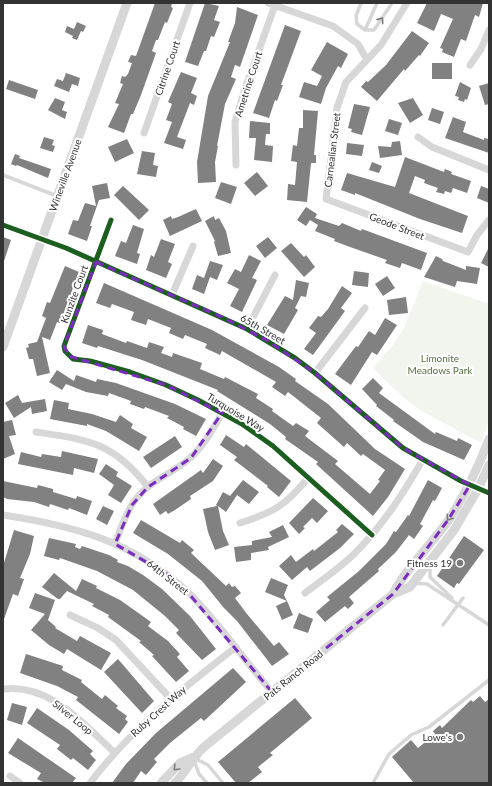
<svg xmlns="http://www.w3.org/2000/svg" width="492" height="786" font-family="Lato,sans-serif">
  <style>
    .green { fill: #f1f5ed }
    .building { fill: #818181 }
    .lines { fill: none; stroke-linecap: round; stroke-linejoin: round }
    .service { stroke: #d7d7d7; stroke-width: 3.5 }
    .minor { stroke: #d7d7d7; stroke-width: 7 }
    .tertiary { stroke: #d7d7d7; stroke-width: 9 }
    .cycleway-casing { stroke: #fff; stroke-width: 8 }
    .cycleway { stroke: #1b5e20; stroke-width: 5 }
    .oneway { stroke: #7d7d7d }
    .marked { fill: none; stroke: #7b2cbf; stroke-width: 3; stroke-dasharray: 8 5; stroke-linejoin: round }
    .poi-dot { fill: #7a7a7a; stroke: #fff; stroke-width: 1.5 }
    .labels { text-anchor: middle; stroke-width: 4; stroke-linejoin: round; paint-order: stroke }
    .street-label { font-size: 10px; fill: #333; stroke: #fff }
    .park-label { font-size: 10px; fill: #56703f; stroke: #fff }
    .poi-label { font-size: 10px; fill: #333; stroke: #fff; text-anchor: end }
  </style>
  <rect width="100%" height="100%" fill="#fff"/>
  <path class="green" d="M423,281l66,23v117l-8,22 -61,-33 -15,-11 -32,-31 20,-23 12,-19z"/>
  <path class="building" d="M155,3h17l-1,4 2,1 -6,15 -2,-1 -7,18h-2l-4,11 4,2 -15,42 -8,19h-2l-7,19 -16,-6 11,-23 -4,-1 8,-19 -3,-1 2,-7 3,1 3,-3 4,-11 -4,-1 3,-7 5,1z
    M205,3l14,3 -5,14 6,2 -6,15 -3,-1 -5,15h-2l-6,15 -13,-4z
    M427,3h56l-4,14 -4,-2 -9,26 -5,-2 -7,18 -12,-5 1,-3 -3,-1 13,-29 -12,-5 -7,17 -17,-8z
    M237,7l21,8 -18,52 -5,-2 -4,12 5,2 -11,25 -8,42h1l-3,16 1,20 -18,1 -1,-21 11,-66 22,-54h-2l7,-19z
    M77,22l9,4 -3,6 -2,-1 -4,9 -5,-2 1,-2 -8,-4 2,-6 7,3z
    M285,25l16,6 -20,54h2l-6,16 -2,-1 -6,18 -16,-5z
    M412,31l17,12 -9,13 -1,-1 -14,16 -1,-2 -27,32 -16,-14 5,-6 2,1 18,-17z
    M327,42l21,12 -7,14 -3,-2 -12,22 -5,16 -22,-7 5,-15 13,4 5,-10 -11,-6z
    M432,63h20v16h-20z
    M181,72l16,6 -6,15 6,3 -3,9 -4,-2 -13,34 9,3 -3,9 -19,-6 8,-21 -6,-2 6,-16 -4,-2z
    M66,73l14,5 -2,8 -6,-2 -3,8 -15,-6 3,-7 6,2z
    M9,80l29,10 -3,9 -29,-10z
    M460,82l11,6 -4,12 -2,-1 -1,3 -6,-2 1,-3 -4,-1z
    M489,83v21l-4,1 -6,-19z
    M55,98l10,4 -3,8 5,2 -2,7 -17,-9z
    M413,98l10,17 -13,8 -12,-20z
    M354,104l16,3 -8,28 -11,-3 1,-3 -4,-1z
    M432,108l12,4 -4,12 -12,-4z
    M303,110l15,1 -4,44h2v8h-5l-4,39 -20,-2 1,-16 7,1 2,-23 -6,-1 2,-16 4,1 2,-18h4z
    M453,117l13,5 -3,10 21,8v-2l5,1v14l-44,-15z
    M389,119l13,4 -4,12 -13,-4z
    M250,121l20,2v11h-4l-1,11 8,1 -1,16 -18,-2 2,-22h-7z
    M44,137l10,3 -2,5 3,1 -2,6 -13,-4z
    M127,139l7,14 -19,9 -7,-15z
    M400,141l2,14 -22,3 -2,-12 13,1 1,-5z
    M347,143l17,2 -2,11 -16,-2z
    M142,151l13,2 -2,12 5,1 -2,11 -19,-3z
    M15,154l5,2 -1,2 32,11 -3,9 -31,-13 -1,1 -5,-2z
    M405,157l39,15 1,-3 7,3 -1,2 20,7 -4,12 -14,-5 -2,5 -6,-2 -1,3 -8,-2 2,-4 -14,-5 1,-3 -10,-4 -6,17 59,23 -6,17 -42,-14 -65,-26v2l-14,-5 6,-17 48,14z
    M372,162l10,4 -3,7 -10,-3z
    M257,172l11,14 -13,10 -11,-13z
    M221,182l16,5 -6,17 -16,-6z
    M107,183l3,15 -11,2 -9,26h2l-5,15 -19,-7 5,-14 5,1 7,-18 11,3 -4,-20z
    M123,186l26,24 -10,10 -25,-25z
    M481,186l8,3v14l-12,-5z
    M306,207l11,7 -2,4 24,8 3,-3 19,8 1,-2 65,24 -6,17 -19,-7 -2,5 -15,-5 2,-3 -37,-13 -16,-6 1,-2 -20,-8 3,-6 -8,-5 -4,6 -9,-6z
    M196,209l6,12 -32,15 -7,-16 8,-4 1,3 6,-2z
    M214,216l1,4 4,-2 7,13 5,22 -13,3 -4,-14 1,-1 -10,-20z
    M133,225l11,4 -7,24 3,1 -3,10 -22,-8 6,-15 5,2z
    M3,237l8,3 -7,21 -1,-1z
    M268,237l9,11 -12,10 -9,-12z
    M161,239l14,5 -7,18 4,2 -6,14 -20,-8 5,-15 3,2z
    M291,243l13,14 2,-2 9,12 -11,10 -23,-26z
    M489,247v20l-8,-4z
    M249,255l12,6 -9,17 5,2 -15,32 -12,-6 9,-17 -12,-6 8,-14 6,3z
    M436,256l6,3 1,2 23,9v-4l14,2 -3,16 -20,-3 -2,6 -31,-10z
    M210,261l13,4 -6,15 -7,-3 -6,17 -12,-5 5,-14 7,3z
    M65,266l14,6 -19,51 -3,-1 -7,18 -8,-3 8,36 -13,3 -4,-17h-4l-3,-11 3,-1 -1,-3 9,-2 9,-24 -4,-2 5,-14 3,1z
    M354,271l15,2 -1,14 -16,-2z
    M387,276l8,12 -12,8 -8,-12z
    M296,280l13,3 -3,14 -5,-1 -6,12 3,2 -14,24 -17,-9 18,-29 8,4z
    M104,283l108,47 67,37 17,12 -1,2 33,23 47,45 30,20 -17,28 -15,19 -57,-52 2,-2 -33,-23 1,-2 -16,-13 -53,-33 1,-1 -76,-30 -44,-14 -1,2 -15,-5 6,-18 15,5 -1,4 24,9 1,-2 20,7 2,-6 15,5 -3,6 11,4 1,-4 29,10 -2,6 24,10 1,-2 33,17 -2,4 17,11 -1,2 21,15 3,-3 13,8 -4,5 33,25 -3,3 35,30 10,-13 -2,-1 7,-10 -22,-16 -2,2 -14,-13 -3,4 -27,-24 4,-5 -33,-26 -3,4 -13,-9 4,-5 -54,-31 -2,4 -15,-7 2,-4 -22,-9 -2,4 -14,-6 2,-5 -23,-9 -2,6 -15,-5 3,-8 -22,-8 -2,4 -14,-5z
    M342,286l10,7 -11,15 4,3 -32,44 -9,-6 12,-16 -7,-5 9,-12 3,1 7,-8z
    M406,297l2,16 -19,2 -2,-15z
    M385,318l12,7 -20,30 -5,-3 -21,33 -16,-11 21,-28 2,1 11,-16 6,4z
    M57,370l17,11 2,-6 20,7 1,-3 19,4 59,21 31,15 -10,17 -13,-7 1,-2 -17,-9 2,-2 -24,-9 -1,2 -14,-5 1,-3 -22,-8 -1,3 -22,-4 -20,-8 -4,6 -13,-8z
    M373,378l10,10 -4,5 56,41 1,-2 21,9 1,-3 14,7 -8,15 -41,-18 -30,-21 1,-1 -18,-14 1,-1 -15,-16z
    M18,395l4,8 23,-4 2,12 -15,3 -1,-7 -17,11 -9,-15z
    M54,400l15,3 -1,6 24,5 24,8 4,-7 13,9 -2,4 16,9 -8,14 -33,-20 -19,-7v2l-37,-7z
    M12,420l4,15 -7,1 6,18 -12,5v-37z
    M226,435l18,12 2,-3 45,37 -12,16 -12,-10 1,-1 -34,-26 3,-3 -17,-12z
    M175,436l7,11 -31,21 -8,-11z
    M62,451l36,8 -4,14 -20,-5 -1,7 -55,-11 3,-12 20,5 1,-3 19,3z
    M213,459l10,7 -10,15 -23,15 1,3 -16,11 -7,4 -2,-3 -6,4 -7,-11 48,-34 2,3z
    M106,464l12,8 -2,4 16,10 -11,17 -13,-8 6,-10 -15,-11z
    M243,480l16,12 -10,12 -12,-9 -11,17 -8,-6 5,25 6,14 -14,5 -7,-18 -5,-23 14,-3 -1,-1 7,-13 7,4z
    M428,480l14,8 -7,13 -2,-1 -13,24 3,2 -9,13 -5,-4 -13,17 -18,17 1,2 -30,26 5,6 -6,6 -3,-3 -20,16 -9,-10 14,-12 -3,-3 32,-26 27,-27 8,-13 2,1 12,-17 1,1z
    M3,481l34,7 1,-3 15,4v3l23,7 1,-3 15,5 -5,14 -18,-7 -1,2 -18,-6 -1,3 -15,-5 -27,-3 -4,-2z
    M313,498l15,13 -11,12 -5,-5 -9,9 2,1 -6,6 -10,-11z
    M103,506l11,5 -7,14 -11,-6z
    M141,520l39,23 2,-3 12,10 -3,3 35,33 3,-3 3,4 3,-1 6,7 -6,5 12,16 27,32 5,-4 10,12 -17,12 -35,-45 -13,-13 -22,-27 -34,-27 -35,-21z
    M342,524l12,10 -14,14 -30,23 -3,-4 -15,13 -13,-14 12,-11 5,7 17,-13 1,2 24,-19 -2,-2z
    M283,525l6,12 -21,10 1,3 -18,3v7l-15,2 -2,-15 18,-2v-4l20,-4 -3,-5z
    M14,530l20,6 -4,18 -10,24 4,1 -6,17 -5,-2 -9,25 -1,-53z
    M464,536l20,14 -25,34 -2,-1 -3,5 -17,-12z
    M49,538l27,6 -1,3 5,2 2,-3 27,9 9,5 -1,2 11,4 15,9 19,14 28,27 26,33 -14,11 -26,-27 3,-3 -14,-14 -32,-26 -36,-19 -37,-13 -1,2 -15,-4z
    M54,573l22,18 6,-12 15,7 -1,2 24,12 17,12 14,10 -3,4 20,15 12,13 -3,3 12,14 -13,11 -24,-26 2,-1 -15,-13 2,-1 -33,-24 1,-2 -17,-9 2,-2 -27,-13 -7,8h-2l-16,-12z
    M271,578l17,7 -4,10 3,6 -22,-9z
    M35,593l20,7 -7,20 8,7 -1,1 22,13 3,-5 31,17 -10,17 -34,-21 -3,5 -15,-9 -18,-15 14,-16 -16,-6z
    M287,601l6,14 -11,5 -6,-14z
    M299,613l14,6 -5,14 -15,-5z
    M26,654l37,12 -1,4 20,10 -1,2 21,17 3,-4 13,11 -2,2 11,8 -2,3 3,3 -9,12 -43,-34 2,-3 -21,-11 -37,-13z
    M118,659l36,42 -12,12 -38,-41z
    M233,668l13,14 -29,27 -13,12 -3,-3 -31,25 -16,16 3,3 -11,13 -5,-4 -8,12h-21l14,-19 30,-31z
    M480,696l5,6 4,-3v84h-75l-22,-26 19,-17 7,8 17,-14 -2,-3 7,-6 2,3 29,-28 2,2z
    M295,698l17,20 -42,35 3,2 -15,12 4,5 -14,11h-12l-18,-21z
    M12,703l15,4 -5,18 -15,-5z
    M37,708l32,22 24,21 -3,3 6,6 -8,10 -15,-12 -2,2 -14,-11 3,-4 -33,-22z
    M18,738l58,40 -4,5h-27l-8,-4 4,-6 -33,-20z"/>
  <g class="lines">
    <path class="service" d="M361,3l-5,13 1,8 8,6h9l18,-27
      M365,30l12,-27
      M3,175l54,21
      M430,566v11l22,21
      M414,583l13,1 62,41
      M443,625l20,-27
      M194,758l14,7 15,18
      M194,760l5,14 8,9
      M373,783l16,-29 22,-19 18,-8 60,-47"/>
    <path class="minor" d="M268,3l65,23 25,18 9,16
      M407,3l-26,42 -35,37 -9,26 -11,91 142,53 9,-17 12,-15
      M470,65l11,-16 8,-19
      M144,133l46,-130
      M418,137l14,10 57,23
      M236,165l-1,-43 9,-30 31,-87
      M111,220l-47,126 1,5 8,8 17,2 40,11 36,13 32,15 44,24 31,22 99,89
      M3,225l63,23 181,81 48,29 20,15 88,75 58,33 28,12
      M172,295l21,-49
      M247,329l28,-54
      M315,373l50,-65
      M36,432c53,8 77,10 112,55
      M3,515c73,11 132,27 187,79 30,30 54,66 82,98
      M240,523c34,-11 45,-17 68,-45
      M115,544c8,-22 15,-44 34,-58 13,-10 29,-17 41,-28 14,-12 23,-29 32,-45
      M305,593c17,-13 35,-25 50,-40 28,-28 48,-59 67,-92
      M70,615l28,13 18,12 54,58
      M3,689c47,-6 80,35 111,63
      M10,776l10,7
      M90,783c41,-54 92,-94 146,-136"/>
    <path class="tertiary" d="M3,347l124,-344
      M393,594l17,-7 44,-57 24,-41 11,-24
      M161,783l19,-20 14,-6
      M175,783c11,-11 17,-25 29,-36l189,-153c14,-27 37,-48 55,-73 17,-26 30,-53 41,-82"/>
    <g class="cycleway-casing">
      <path id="cycleway" d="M111,220l-47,126 1,5 8,8 17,2 40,11 36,13 32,15 44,24 31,22 99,89
        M3,225l63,23 181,81 48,29 20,15 88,75 58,33 28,12"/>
    </g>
    <use href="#cycleway" class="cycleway"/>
  </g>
  <defs><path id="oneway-chevron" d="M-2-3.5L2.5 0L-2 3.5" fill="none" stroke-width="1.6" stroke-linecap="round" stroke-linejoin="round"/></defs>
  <g class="oneway">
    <use href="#oneway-chevron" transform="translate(381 20) rotate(-55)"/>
    <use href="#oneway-chevron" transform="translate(449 518) rotate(123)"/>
    <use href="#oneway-chevron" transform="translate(176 768) rotate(134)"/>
  </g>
  <path class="marked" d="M96,262l130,57 42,22 47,32 88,75 67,37 -22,35 -55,74 -121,98 -82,-97 -23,-21 -52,-30 17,-39 16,-18 43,-29 31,-45 -56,-28 -97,-29 -5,-10z"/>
  <g class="poi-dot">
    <circle cx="460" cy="563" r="4"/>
    <circle cx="460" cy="737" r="4"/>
  </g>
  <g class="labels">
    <g class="street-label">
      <text transform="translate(167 68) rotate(-71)" y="4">Citrine Court</text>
      <text transform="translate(248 84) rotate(-72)" y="4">Ametrine Court</text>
      <text transform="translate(332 150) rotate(-83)" y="4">Carnealian Street</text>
      <text transform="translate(65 175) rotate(-70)" y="4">Wineville Avenue</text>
      <text transform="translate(397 226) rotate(21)" y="4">Geode Street</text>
      <text transform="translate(74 294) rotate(-70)" y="4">Kunzite Court</text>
      <text transform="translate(263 329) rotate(30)" y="4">65th Street</text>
      <text transform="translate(236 412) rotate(31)" y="4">Turquoise Way</text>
      <text transform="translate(168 577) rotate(38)" y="4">64th Street</text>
      <text transform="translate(293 675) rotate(-39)" y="4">Pats Ranch Road</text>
      <text transform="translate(158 711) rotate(-42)" y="4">Ruby Crest Way</text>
      <text transform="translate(73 717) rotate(39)" y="4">Silver Loop</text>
    </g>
    <g class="park-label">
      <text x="440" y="362">Limonite<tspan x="440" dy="12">Meadows Park</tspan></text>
    </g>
    <g class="poi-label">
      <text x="452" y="567">Fitness 19</text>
      <text x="452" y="741">Lowe's</text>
    </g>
  </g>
  <rect width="492" height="786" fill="none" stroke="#333333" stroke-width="8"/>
</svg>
